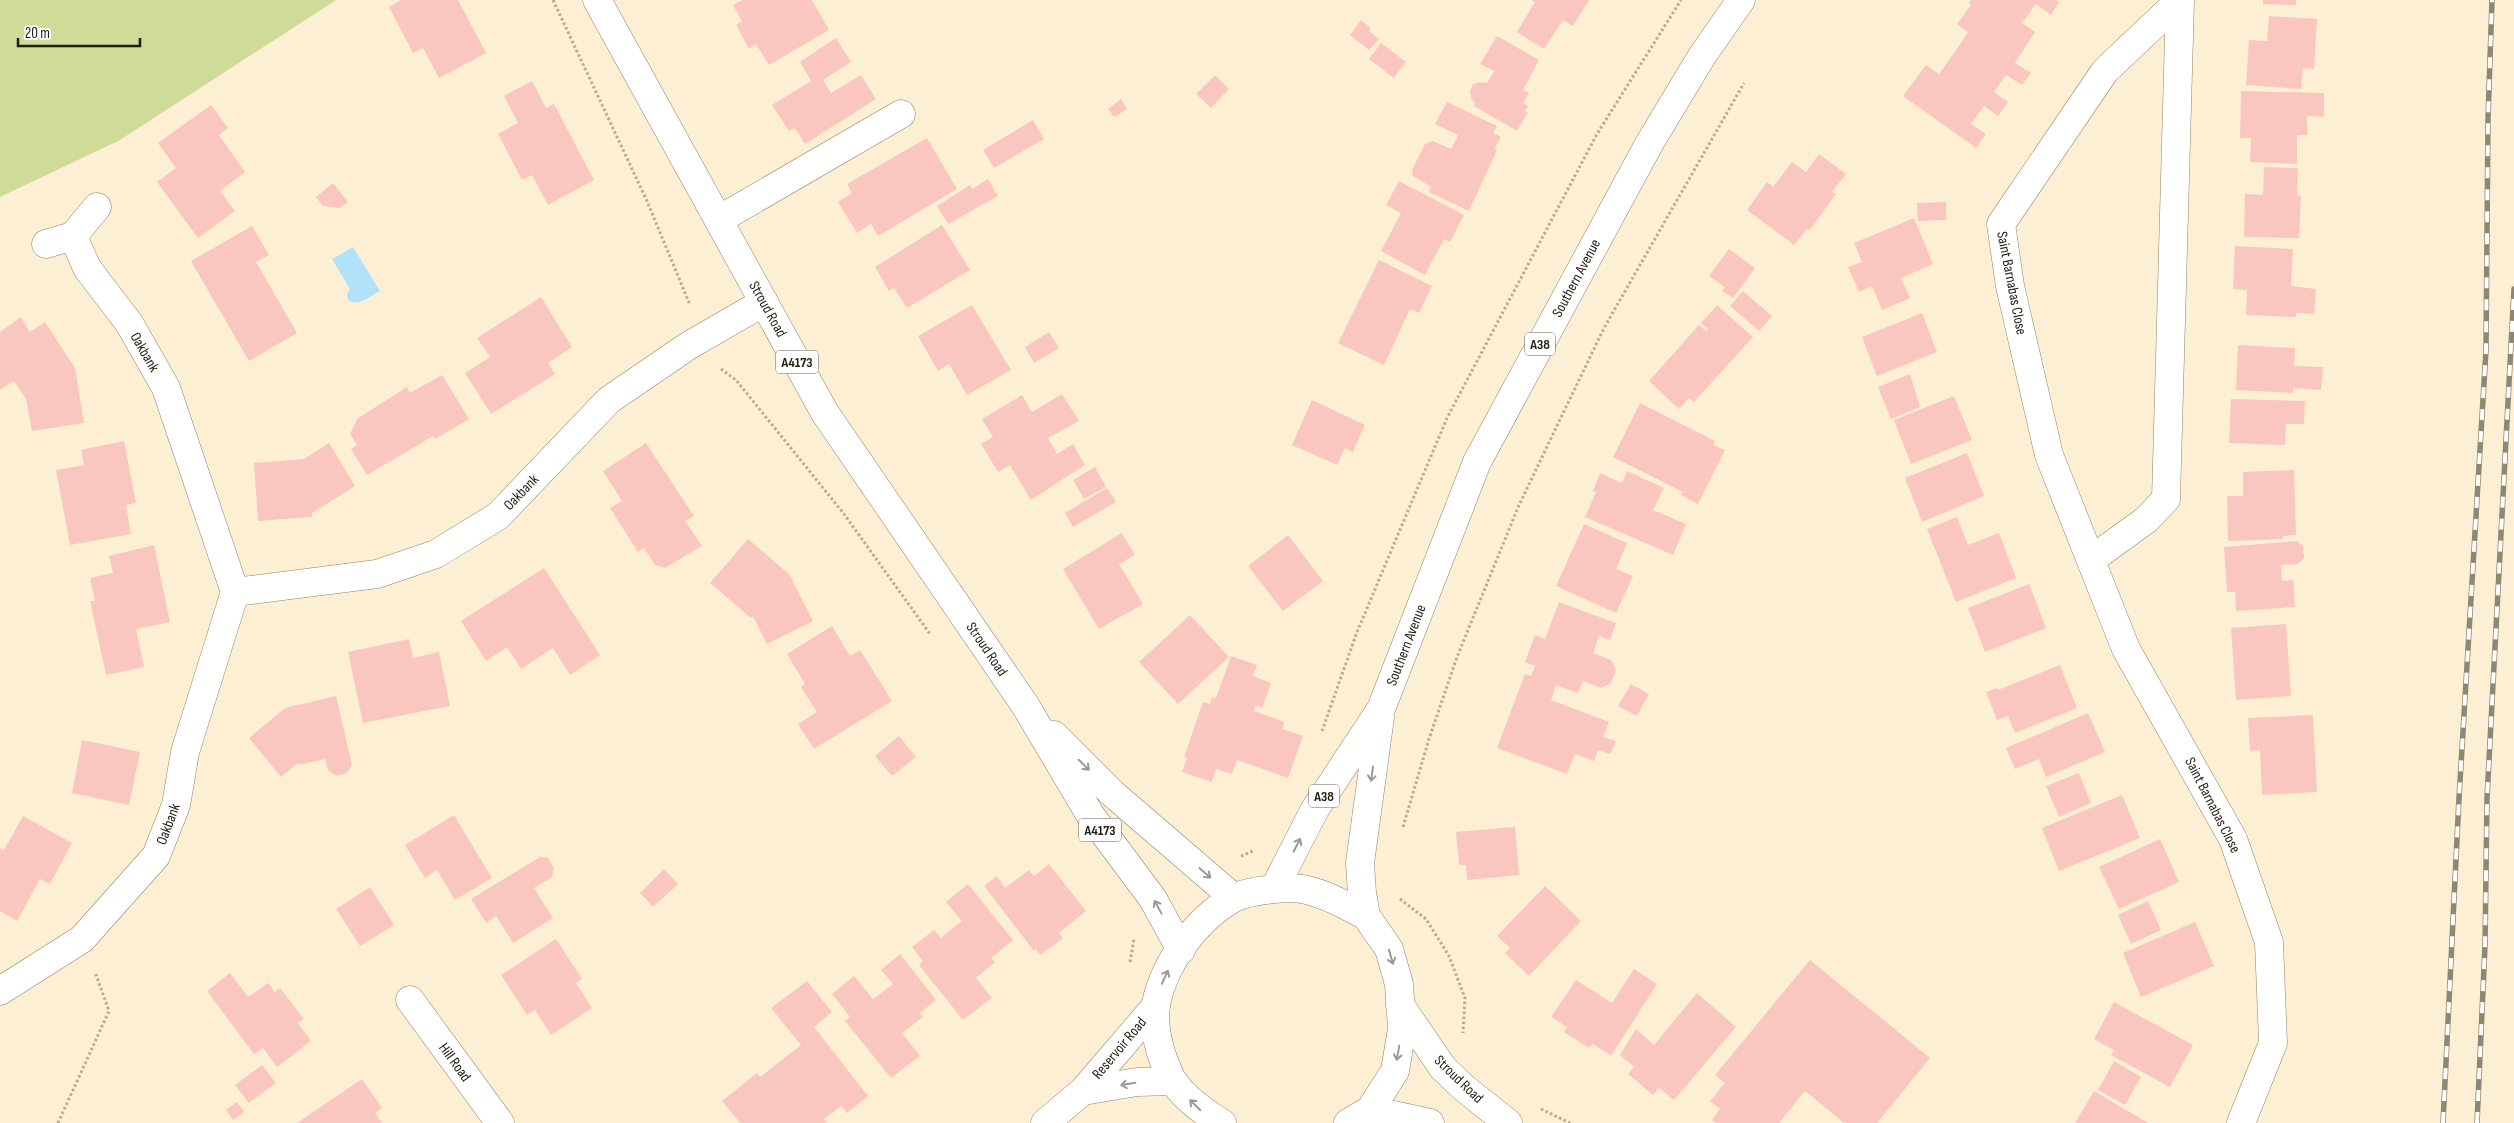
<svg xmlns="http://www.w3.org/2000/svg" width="2514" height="1123" font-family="'Sofia Sans Condensed',sans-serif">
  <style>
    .green { fill: #cfdc99 }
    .water { fill: #b2e1fa }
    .building { fill: #fac7c0 }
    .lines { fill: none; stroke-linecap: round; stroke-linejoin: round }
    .minor-casing { stroke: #90836a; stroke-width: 29 }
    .major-casing { stroke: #90836a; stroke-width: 29 }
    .highway-casing { stroke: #90836a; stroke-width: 29 }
    .path { stroke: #b6ab95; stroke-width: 3; stroke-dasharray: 2.5 2.5; stroke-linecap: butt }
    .minor { stroke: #fff; stroke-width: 28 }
    .major { stroke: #fff; stroke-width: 28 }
    .highway { stroke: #fff; stroke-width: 28 }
    .rail-casing { stroke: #8f8673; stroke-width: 5.5 }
    .rail { stroke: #fefefe; stroke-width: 4; stroke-dasharray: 11; stroke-linecap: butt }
    .oneway { stroke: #9c9995 }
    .labels { text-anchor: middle; stroke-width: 4; stroke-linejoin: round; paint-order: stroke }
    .shield { fill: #fefefe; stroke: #64605a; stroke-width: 1 }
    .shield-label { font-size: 14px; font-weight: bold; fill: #221d13 }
    .street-label { font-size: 15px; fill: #221d13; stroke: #fefefe }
  </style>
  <rect width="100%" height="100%" fill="#fdefd3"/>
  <path class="green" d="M0,0h336l-216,140 -120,57z"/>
  <path class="water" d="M353,247l27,44c-11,6 -21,16 -32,9l-1,-6 3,-5 -18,-30z"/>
  <path class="building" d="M401,0h57l28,53 -47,25 -16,-30 -10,5 -24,-46z
    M742,0h70l17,30 -60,35 -13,-21 -7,5 -13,-24 6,-4 -9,-16z
    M1531,0h58l-16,26 -10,-6 -19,29 -27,-17 18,-30z
    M1971,0h85l3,2 -8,13 -15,-11 -14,19 13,9 -20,31 16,10 -9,12 -16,-10 -12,17 14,10 -10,14 -14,-10 -13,18 15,10 -10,14 -73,-52 23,-31 13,9 22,-31 7,-11 -11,-8 14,-19 -2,-2z
    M2263,0h33v5l-33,-1z
    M2269,16l48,3 -3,50 -11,-1 -2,21 -55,-4 3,-45 18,1z
    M1361,20l10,8 -2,3 10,8 -10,11 -19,-15z
    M1497,36l42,24 -16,30 6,3 -6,10 5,3 -3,5 3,1 -11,19 -43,-25 1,-3 -4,-5 -1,-7 3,-7 7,-2 7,1 7,-12 -14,-7z
    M836,38l15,24 -28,18 8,13 30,-18 15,24 -71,45 -10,-16 -6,3 -17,-26 39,-24 -11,-19z
    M1381,43l25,19 -12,16 -25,-19z
    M1215,75l14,14 -18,19 -15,-14z
    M532,81l14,27 8,-4 40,76 -46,25 -16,-30 -10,5 -24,-46 20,-11 -14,-27z
    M2241,91l83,2v24l-17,-1v19h-10v29l-47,-2 1,-24h-11z
    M1121,99l6,10 -13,8 -6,-8z
    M1447,102l50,24 -4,7 8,4 -6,11 2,2 -28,61 -40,-19 2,-5 -18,-11 -1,-6 13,-26 8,-3 18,8 7,-14 -23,-11z
    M211,105l17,23 -9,7 26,37 -25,19 15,20 -37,27 -41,-56 19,-14 -18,-25z
    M1033,120l11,19 -50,29 -11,-18z
    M927,138l30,51 -79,47 -7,-12 -14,9 -19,-31 14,-9 -5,-9z
    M1819,154l27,20 -14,18 4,2 -27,37 -2,-2 -13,16 -47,-35 20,-28 6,5 19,-25 14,10z
    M2264,167l34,1 -1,27 4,1 -2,42 -55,-1 1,-43 18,1z
    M988,179l10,17 -50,28 -11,-18 33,-21 2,4z
    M1399,181l65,34 -14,27 -6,-3 -19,36 -44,-24 20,-38 -15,-8z
    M333,183l15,19 -8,6 -17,-2 -7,-9z
    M1946,202v18l-28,1 -1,-18z
    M1914,218l19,46 -32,14 9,20 -28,12 -10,-24 -13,6 -11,-25 14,-5 -8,-19z
    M942,225l28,45 -63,38 -13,-20 -5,3 -14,-24z
    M252,226l17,29 -13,7 41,71 -48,28 -58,-100z
    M2235,246l58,3 -2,37 25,3 -2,25 -18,-1v4l-50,-2 1,-25 -14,-1z
    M1729,249l26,19 -22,30 -11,-7 3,-4 -16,-11z
    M1379,260l53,26 -13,27 -9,-4 -26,56 -46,-22z
    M1743,291l29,25 -13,15 -29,-25z
    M541,297l31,50 -24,16 7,11 -64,40 -26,-41 25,-16 -13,-19z
    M972,305l39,65 -44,25 -18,-31 -11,7 -20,-35z
    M1717,305l36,32 -59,65 -5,-4 -10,11 -30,-28 50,-56 7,6 2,-2 -7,-6z
    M1922,313l15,39 -60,24 -15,-39z
    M21,317l9,15 15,-10 30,46 9,55 -52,8 -6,-32 -12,-18 -14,9v-58z
    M1049,332l10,16 -25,15 -9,-16z
    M2238,345l57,3 -1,18 29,1 -2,23 -28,-2v5l-57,-3z
    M1910,374l10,33 -29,12 -13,-32z
    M442,375l27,44 -34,20 -2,-3 -66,39 -16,-26 6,-4 -7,-11 7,-15 50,-32 3,6z
    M1062,394l17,27 -31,17 9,16 16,-10 12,21 -54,35 -21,-35 -12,7 -17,-28 12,-7 -11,-18 40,-24 10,17z
    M1954,396l18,44 -61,24 -17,-44z
    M2231,399l74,2 -1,23h-18l-1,21 -56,-2z
    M1312,400l53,25 -12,27 -8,-4 -8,17 -45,-20z
    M1640,403l75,38 -2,4 12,5 -27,54 -17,-9 2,-3 -70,-35z
    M124,441l12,62 -10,2 5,29 -61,11 -14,-75 28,-5 -3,-15z
    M329,443l26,43 -43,27v4l-54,4 -4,-58 50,-4z
    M646,443l48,73 -9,5 17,25 -37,22 -10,-3 -11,-17 -6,4 -28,-44 12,-7 -19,-30z
    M1967,453l17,43 -62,26 -17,-44z
    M1095,467l11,20 -22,12 -11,-19z
    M2294,470l2,65 -13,1v3l-55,2 -1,-45h16v-24z
    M1627,471l37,17 -11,22 33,14 -13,31 -88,-38 11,-25 -3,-1 7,-18 22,10z
    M1107,488l9,14 -43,25 -8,-14z
    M1957,517l11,28 31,-12 17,45 -60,24 -29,-73z
    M1584,524l43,19 -11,26 17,7 -17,37 -60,-27z
    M1122,533l13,22 -16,9 24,40 -44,25 -36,-60z
    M1288,535l35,46 -40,30 -35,-45z
    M748,539l41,35 24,47 -46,23 -14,-28 -2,2 -41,-35z
    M2297,541l6,5 1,12 -6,6 -17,1 1,16 11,-1 2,27 -59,4 -1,-19h-8l-3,-45z
    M154,545l16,77 -34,7 8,38 -38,8 -16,-74h5l-5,-23 23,-5 -4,-17z
    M544,568l56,87 -30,20 -17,-27 -32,21 -14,-22 -21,14 -25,-40z
    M2029,584l17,44 -61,24 -17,-44z
    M1559,602l57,21 -6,17 -11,-4 -6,17 18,7 5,10 -5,13 -10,5 -18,-7 -5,12 -22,-8 -5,15 58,22 -6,15 13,4 -6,13 -12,-4 -4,11 -19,-7 -8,20 -70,-26 28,-74 6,2 4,-10 -10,-4 10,-27 10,4z
    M1190,615l39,42 -51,47 -39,-42z
    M2286,624l5,72 -55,4 -5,-72z
    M832,626l18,30 10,-6 32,51 -78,48 -16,-25 19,-12 -16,-25 4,-3 -18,-30z
    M409,639l4,19 26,-6 11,54 -87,17 -15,-71z
    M1231,656l26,9 -4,11 18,7 -9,25 -6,-3 -2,6 30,11 -2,7 21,7 -15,42 -51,-18 -5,14 -16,-5 -4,13 -30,-10 5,-14 -3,-1 19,-55 7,2 2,-7 4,1z
    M2060,665l17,43 -62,25 -7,-17 -11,4 -11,-28 11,-4 1,2z
    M1631,684l18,10 -12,22 -19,-10z
    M336,696l16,69 -5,8 -11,3 -8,-6 -3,-11 -26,6 -1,-2 -17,14 -32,-39 36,-30z
    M2088,713l17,39 -59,25 -7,-18 -24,10 -9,-21z
    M2313,715l4,77 -55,3 -2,-45 -10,1 -2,-33z
    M899,736l17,21 -24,19 -17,-20z
    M82,740l58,12 -11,53 -57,-12z
    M2079,773l12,30 -32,14 -13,-31z
    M2122,795l18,43 -81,33 -17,-43z
    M454,815l38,63 -37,22 -18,-30 -12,8 -20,-33z
    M23,816l49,27 -22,41 -10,-5 -23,42 -17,-10v-63l4,2z
    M1515,827l4,48 -52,5 -1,-15h-7l-3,-33z
    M2160,839l19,43 -60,27 -20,-42z
    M540,857l8,1 6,11 -2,8 -18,11 19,30 -40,25 -17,-27 -10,7 -15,-24z
    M1049,864l37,47 -27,22 4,5 -23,17 -4,-6 -2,2 -50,-65 13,-10 8,12 24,-18 5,6z
    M664,869l14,15 -25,23 -13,-14z
    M968,884l45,56 -22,18 4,4 -19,16 16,20 -29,22 -44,-55 4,-4 -11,-14 22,-17 7,8 21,-17 -16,-19z
    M1545,886l36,35 -52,55 -24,-23 5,-5 -13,-12z
    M370,887l24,38 -34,21 -24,-37z
    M2148,901l13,29 -30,14 -13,-29z
    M2195,922l19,44 -73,31 -18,-44z
    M556,939l26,40 -6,4 16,25 -41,27 -16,-25 -8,5 -26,-40z
    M900,954l36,46 -16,13 3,4 -21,16 18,23 -29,22 -46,-57 5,-4 -18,-23 22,-18 19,23 20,-15 -12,-14z
    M1810,960l120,98 -53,65h-33l-39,-32 -26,32h-63l-4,-3 8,-11 -10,-8 15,-18 -10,-8z
    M1634,969l23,15 -46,72 -18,-12 -4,4 -25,-16 3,-5 -16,-10 25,-37 36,23z
    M230,973l18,24 20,-14 7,9 5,-4 24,31 -6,4 13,18 -34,26 -14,-19 -9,6 -47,-63z
    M807,981l25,31 -18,15 54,69 -21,17 -6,-7 -17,13 3,4h-87l-18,-22 35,-28 3,4 41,-32 -30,-37z
    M1697,993l39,34 -62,73 -15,-12 -6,7 -25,-21 6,-7 -14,-12 16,-26 18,16z
    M2114,1002l79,43 -23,42 -59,-32 3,-5 -20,-11z
    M2114,1061l27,16 -16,28 -27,-15z
    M262,1065l14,18 -27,20 -14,-18z
    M362,1079l20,29 -7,5 7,10h-85z
    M2094,1091l54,32h-73z
    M237,1102l7,10 -11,8 -7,-10z"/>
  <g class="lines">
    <g class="minor-casing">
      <path id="minor" d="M2180,0l-75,71 -104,153 9,62 39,169 77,194 107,190 36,103 4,101 -32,80
        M720,219l181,-105
        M73,236l14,32 42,55 37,65 69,204
        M46,244l27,-8 24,-29
        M2092,559l54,-39 20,-21 14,-499
        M0,991l82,-52 74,-83 20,-51 9,-53 50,-160 142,-18 59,-20 62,-38 111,-116 79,-54 76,-44
        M410,1000l90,123
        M1083,1091l54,-9 36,-1
        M1045,1123l38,-32 73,-85"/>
    </g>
    <g class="major-casing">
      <path id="major" d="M597,0l228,413 200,292 64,108 64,86 28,51
        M1054,735l58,58 122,105
        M1400,1005l43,63 21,20 44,35
        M1370,1110l60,13"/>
    </g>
    <g class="highway-casing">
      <path id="highway" d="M1274,889l41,-80 66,-100 96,-247 172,-318 53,-88 39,-56
        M1222,1123c-18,-11 -37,-24 -49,-42 -4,-5 -5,-12 -8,-17 -7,-17 -12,-41 -9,-60 8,-41 40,-84 76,-105 16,-9 57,-13 75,-9 21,5 40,16 59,26
        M1348,1123l22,-13 25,-39 7,-42 -3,-45 -10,-35 -23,-33 -4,-23 -2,-30 20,-146"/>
    </g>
    <path class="path" d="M553,0l94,201 43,104
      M721,369l15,11 108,134 86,120
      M1322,731l35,-99 90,-214 150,-284 84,-134
      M1403,827l26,-88 28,-82 62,-152 85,-177 140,-245
      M1241,856l12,-5
      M1400,899l26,20 23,37 16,42 -2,35
      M1130,962l4,-23
      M1541,1109l29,14
      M58,1123l51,-112 -14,-39"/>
    <use href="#minor" class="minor"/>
    <use href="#major" class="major"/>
    <use href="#highway" class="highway"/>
    <g class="rail-casing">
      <path id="rail" d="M2443,1123l16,-325 27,-448 2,-231 4,-119
        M2477,1123l8,-177 2,-148 27,-509"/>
    </g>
    <use href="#rail" class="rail"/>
  </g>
  <defs><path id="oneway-shaft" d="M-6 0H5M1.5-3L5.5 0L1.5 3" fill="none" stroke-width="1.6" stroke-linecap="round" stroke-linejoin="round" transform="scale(1.25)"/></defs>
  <g class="oneway">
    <use href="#oneway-shaft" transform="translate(1084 765) rotate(45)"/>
    <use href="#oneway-shaft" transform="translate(1372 774) rotate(98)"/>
    <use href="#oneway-shaft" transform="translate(1297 845) rotate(-63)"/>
    <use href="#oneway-shaft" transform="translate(1205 873) rotate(41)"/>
    <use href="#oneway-shaft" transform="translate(1158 907) rotate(-118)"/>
    <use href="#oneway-shaft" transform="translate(1391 957) rotate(74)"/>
    <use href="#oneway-shaft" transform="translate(1165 977) rotate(-65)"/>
    <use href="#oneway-shaft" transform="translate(1398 1053) rotate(100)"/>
    <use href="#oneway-shaft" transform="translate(1128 1084) rotate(170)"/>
    <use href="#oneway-shaft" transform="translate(1195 1105) rotate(-135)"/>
  </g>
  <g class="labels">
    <g class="shield">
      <rect x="1525" y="332.5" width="30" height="23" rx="4"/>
      <rect x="776" y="350.5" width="42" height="23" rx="4"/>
      <rect x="1309" y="784.5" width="30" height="23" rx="4"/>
      <rect x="1079" y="818.5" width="42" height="23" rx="4"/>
    </g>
    <g class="shield-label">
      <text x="1540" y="349">A38</text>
      <text x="797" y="367">A4173</text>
      <text x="1324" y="801">A38</text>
      <text x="1100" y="835">A4173</text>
    </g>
    <g class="street-label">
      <text transform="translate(1576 278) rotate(-62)" y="5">Southern Avenue</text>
      <text transform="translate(2012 283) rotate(79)" y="5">Saint Barnabas Close</text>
      <text transform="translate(768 309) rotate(61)" y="5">Stroud Road</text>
      <text transform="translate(145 352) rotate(60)" y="5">Oakbank</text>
      <text transform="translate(521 492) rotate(-46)" y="5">Oakbank</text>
      <text transform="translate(1406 645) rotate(-69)" y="5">Southern Avenue</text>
      <text transform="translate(987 649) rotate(56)" y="5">Stroud Road</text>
      <text transform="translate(2213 805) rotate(63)" y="5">Saint Barnabas Close</text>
      <text transform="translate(168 824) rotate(-70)" y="5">Oakbank</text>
      <text transform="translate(1119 1048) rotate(-50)" y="5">Reservoir Road</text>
      <text transform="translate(455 1062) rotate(54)" y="5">Hill Road</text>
      <text transform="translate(1459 1079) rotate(44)" y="5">Stroud Road</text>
    </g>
  </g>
  <path d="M18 38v8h122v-8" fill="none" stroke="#221d13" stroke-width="2.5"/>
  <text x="25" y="38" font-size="15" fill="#221d13" stroke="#fefefe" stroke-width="4" paint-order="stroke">20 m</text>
</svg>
